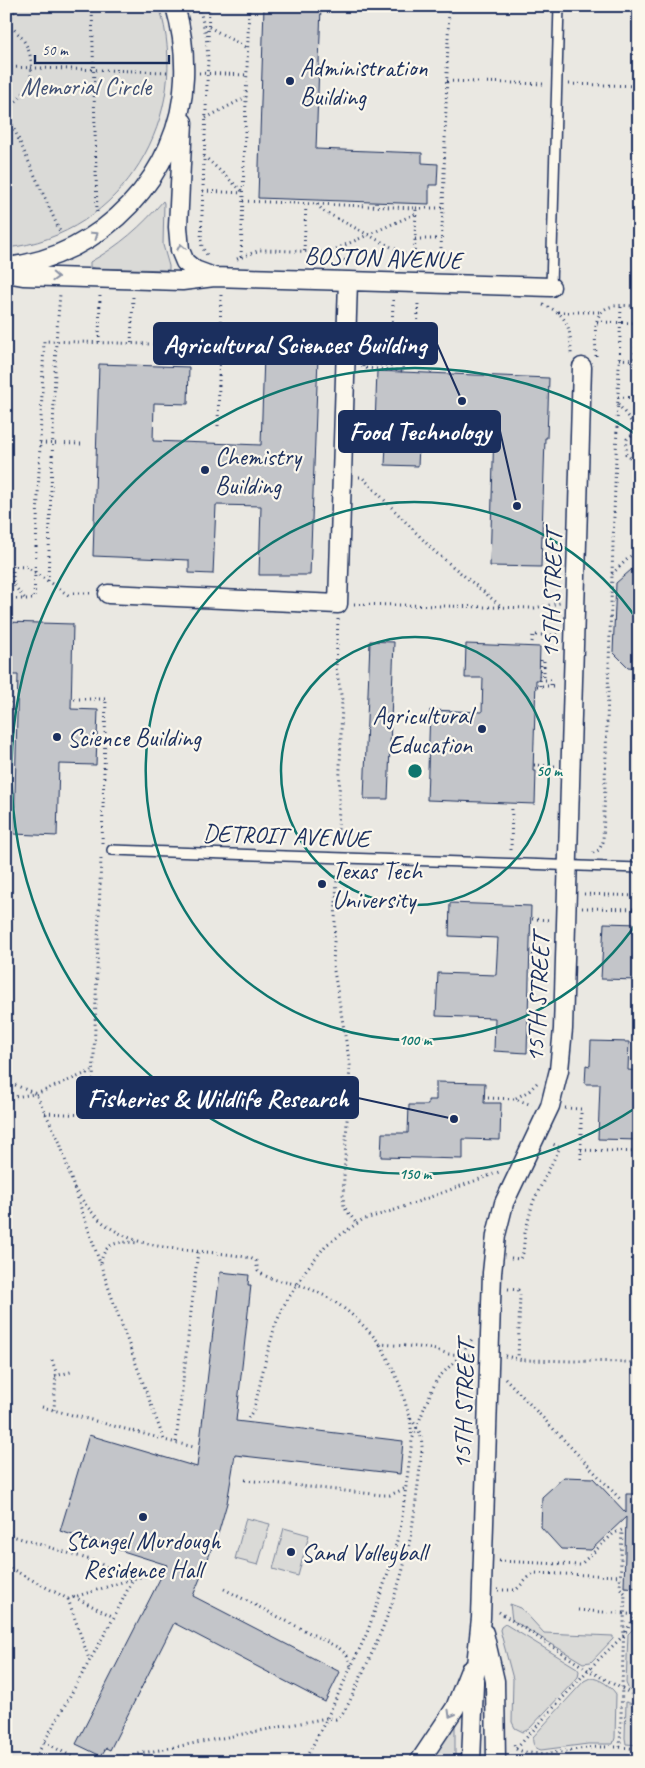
<svg xmlns="http://www.w3.org/2000/svg" width="645" height="1768" font-family="Caveat,sans-serif">
  <style>
    .built { fill: #eae8e2 }
    .green { fill: #dadad7; stroke: #7a849a }
    .building { fill: #c3c5c9; stroke: #1b2f5e }
    .lines { fill: none; stroke-linecap: round; stroke-linejoin: round }
    .lane-casing { stroke: #1b2f5e; stroke-width: 12 }
    .street-casing { stroke: #1b2f5e; stroke-width: 21 }
    .path { stroke: #1b2f5e; stroke-width: 3; stroke-dasharray: 1 4; stroke-linecap: butt }
    .lane { stroke: #fbf7ec; stroke-width: 9 }
    .street { stroke: #fbf7ec; stroke-width: 18 }
    .oneway { stroke: #8b93a5 }
    .ring { fill: none; stroke: #0f766e; stroke-width: 2.5 }
    .poi-dot { fill: #1b2f5e; stroke: #fbf7ec; stroke-width: 2 }
    .labels { text-anchor: middle; stroke-width: 4.5; stroke-linejoin: round; paint-order: stroke }
    .poi-label { font-size: 25px; fill: #1b2f5e; stroke: #fbf7ec; text-anchor: start }
    .park-label { font-size: 25px; fill: #415176; stroke: #fbf7ec }
    .street-label { font-size: 25px; fill: #1b2f5e; stroke: #fbf7ec }
    .centre { fill: #0f766e; stroke: #fbf7ec; stroke-width: 2.5 }
    .ring-label { font-size: 15px; text-anchor: middle; font-weight: bold; fill: #0f766e; stroke: #fbf7ec; stroke-width: 4.5; stroke-linejoin: round; paint-order: stroke }
    .leader { fill: none; stroke: #1b2f5e; stroke-width: 2 }
    .callout-dot { fill: #1b2f5e; stroke: #fbf7ec; stroke-width: 2 }
    .callout { fill: #1b2f5e; stroke: #1b2f5e; stroke-width: 2 }
    .callout-label { font-size: 26px; text-anchor: middle; font-weight: bold; fill: #fff }
  </style>
  <rect width="100%" height="100%" fill="#fbf7ec"/>
  <filter id="ink" filterUnits="userSpaceOnUse"><feTurbulence type="fractalNoise" baseFrequency=".02" numOctaves="2"/><feDisplacementMap in="SourceGraphic" scale="10" xChannelSelector="R" yChannelSelector="G"/><feConvolveMatrix kernelMatrix="1 2 1 2 8 2 1 2 1" color-interpolation-filters="sRGB"/></filter>
  <g filter="url(#ink)">
    <path class="built" d="M6,6h633v1756h-633z"/>
    <path class="green" d="M6,6h153c35,109 -36,230 -153,242z
      M163,201l1,2 -1,42 6,21v4l-75,-2 -4,-1v-5c29,-16 52,-36 73,-61z
      M246,1518l24,6 -12,41 -23,-6z
      M284,1528l25,7 -11,41 -25,-7z
      M510,1604l11,4 23,25 69,3v3l-22,23 -8,1 -71,-43z
      M639,1623v72l-10,-5 -3,-7 2,-49z
      M505,1624l72,44 2,3 -1,6 -49,52 -6,3 -8,-4 -3,-6 1,-43 -13,-49 1,-3z
      M590,1678c9,0 21,8 26,16l-1,44 -2,6h-25l-47,6c-7,-2 -9,-7 -8,-13l51,-56z
      M626,1702l13,4v39l-13,-1 -1,-6z
      M453,1722l2,2v31l-5,7h-24z"/>
    <path class="building" d="M264,6h57l-5,143 106,4v10l16,1 -1,21h-8v19l-171,-6z
      M264,355l54,2 -8,218h-51l2,-69 -45,-1 -3,69 -24,-1v-13l-96,-4 6,-192 90,3 -1,37 -34,-1 -1,38 108,4z
      M377,371l172,7 -2,60h-2l-4,129 -51,-1 4,-137 -74,-3 -2,40 -33,-1 2,-40h-12z
      M639,563v105l-11,-1 -15,-15 3,-69z
      M6,622l67,2 -2,85 27,1 -2,55 -37,-1 -2,72 -43,-2 4,-159h-12z
      M370,641l24,1 -6,157h-24z
      M466,644l74,3 -1,33h-3l-3,91h3l-1,33 -108,-4 3,-90 52,2 1,-34h-18z
      M450,903l81,3 -4,147 -33,-2 1,-33 -59,-2 2,-43 58,2 2,-37 -49,-2z
      M604,923l35,1v56l-38,-1z
      M591,1041l38,1 -1,28 11,1v69l-41,-1 2,-55h-15l1,-19 4,1z
      M436,1082l49,1 -1,20h17l-1,37 -37,-1v20l-82,-2 1,-24h26l1,-28h19v-5h8z
      M220,1272l29,3 -1,10h3l-15,136 167,20 -3,33 -165,-19 -8,48 -8,28 -26,65 147,76 -15,30 -151,-79 -64,127 -4,-2 -5,8 -25,-12 91,-179 -107,-34 29,-96 108,32z
      M564,1477l29,1 33,35v-19h13v94l-15,-1 2,-70 -35,33 -30,-1 -20,-22 1,-30z"/>
    <g class="lines">
      <g class="lane-casing">
        <path id="lane" d="M551,287l8,-281
          M112,850l527,18"/>
      </g>
      <g class="street-casing">
        <path id="street" d="M183,122l-5,105 2,23 5,12 10,8 19,7
          M6,267c96,-10 175,-93 178,-189 1,-25 -2,-48 -9,-72
          M6,273l17,3 159,5 32,-4 337,10
          M108,594l230,10 10,-323
          M484,1633l11,48 1,81
          M419,1762l36,-54 15,-38
          M471,1762l3,-78 7,-66 11,-345 4,-38 8,-32 46,-97 9,-36 4,-41 19,-662"/>
      </g>
      <path class="path" d="M92,6l5,207
        M199,6l7,29 2,23 -7,182 1,7 5,8
        M6,24c33,19 35,66 0,84
        M7,26l10,-20
        M209,27l38,21
        M208,41l1,-35
        M6,67l162,5
        M199,73l48,2
        M447,81l99,3
        M569,84l70,2
        M6,111l55,123
        M206,118l40,-21
        M204,156l39,36
        M203,191l40,2
        M243,201l173,7 -2,57
        M317,204l6,7 91,48
        M416,208h27
        M415,239h26
        M304,251l2,-47
        M327,253l88,-39
        M241,257l8,-251
        M237,259l23,-9h7l53,2 30,10
        M440,268l3,-60 6,-202
        M393,300l-2,65 -28,-1v4l40,3v-13
        M543,305c26,9 28,25 28,50
        M558,312h44
        M597,322l42,1
        M392,330h26
        M99,342l1,-47
        M131,343l2,-46
        M639,350l-5,4v12l5,4
        M362,353l29,1
        M636,353l1,-47
        M596,356c0,-14 -5,-41 11,-48 9,-4 22,-2 32,-2
        M391,358l26,1 1,-58
        M619,359l14,1
        M618,397l21,1
        M618,404l19,25
        M218,426l3,-131
        M639,429l-12,10 -1,15 13,11
        M40,443l41,1
        M359,477h3l72,74 68,56
        M6,566l21,1 44,30
        M13,566v18l12,15
        M612,574l27,-26
        M48,581l8,-240 4,-47
        M74,593h19
        M6,599h28l10,-258 176,5
        M354,604l180,4 26,-5
        M338,619l-2,49 6,32 -4,136 11,8
        M532,642l1,-7h26
        M537,686h16
        M540,686l1,-26h3v20h7v6
        M74,699h32l-4,144
        M534,765l21,1
        M6,793l4,-101
        M511,850l1,-44
        M593,853l6,-3 4,-8 18,-536
        M347,873l-10,4 -4,88 17,100 -7,131 1,11 13,17
        M584,894l55,2
        M582,908l57,1
        M532,919l19,1
        M532,955h18
        M6,1081l30,13 24,49 14,45 43,124 47,128 30,7
        M6,1098l30,-4 58,-24
        M488,1098l27,1 17,6
        M516,1098l13,-7 8,-8
        M565,1108l16,1v53
        M45,1113l40,2 7,-3 9,-255
        M581,1150l58,2
        M74,1188c8,11 15,23 26,32 42,36 100,27 150,38l6,3 2,10c13,11 31,10 47,16 31,11 54,32 75,57l39,3 17,3 13,4 25,1
        M511,1258l9,1 3,-6 2,-20 8,-31 27,-55 -10,-4
        M101,1263c3,-22 19,-22 38,-20
        M508,1289l10,1 2,3 -2,66
        M505,1356l18,4 106,2 10,3
        M52,1360l4,12 -2,38
        M55,1376l19,-5
        M505,1378l115,121
        M6,1396h2
        M42,1407l121,32
        M248,1418l6,-9 12,-51 9,-32 8,-19 23,-37 20,-25 36,-25 33,-10 104,-38
        M410,1418l2,19
        M176,1442l22,-191
        M245,1480l137,15h8l16,-7
        M6,1534l88,27 38,18
        M499,1561l81,4 34,-32 8,-3 -2,58 5,5 -5,154
        M6,1566l62,33 64,-20
        M224,1589l115,59 8,7 4,11
        M498,1590h18l17,-17 88,3
        M74,1597l40,20
        M68,1599l21,60
        M578,1610l61,5
        M499,1612l89,58 51,28
        M44,1742l38,20
        M514,1745l2,4 72,-79 35,-34 13,-21
        M516,1749c23,10 48,1 72,-1 17,-2 34,-1 51,1
        M33,1762l80,-143 20,-40 26,-7
        M110,1762l7,-4 210,-40 9,1c10,-5 18,-28 23,-38 20,-42 39,-87 49,-132 7,-33 10,-66 14,-98 0,-20 -3,-18 -11,-33 -5,-9 -7,-21 -10,-30 -6,-15 -13,-30 -21,-44
        M304,1762l23,-44 40,-85 23,-66 11,-42 11,-85 13,-34 12,-27 24,-24 11,-16"/>
      <use href="#lane" class="lane"/>
      <use href="#street" class="street"/>
    </g>
    <defs><path id="oneway-chevron" d="M-2-3.5L2.5 0L-2 3.5" fill="none" stroke-width="1.6" stroke-linecap="round" stroke-linejoin="round" transform="scale(1.25)"/></defs>
    <g class="oneway">
      <use href="#oneway-chevron" transform="translate(95 235) rotate(-35)"/>
      <use href="#oneway-chevron" transform="translate(181 247) rotate(-101)"/>
      <use href="#oneway-chevron" transform="translate(55 277) rotate(2)"/>
      <use href="#oneway-chevron" transform="translate(451 1714) rotate(120)"/>
    </g>
  </g>
  <g class="ring">
    <circle cx="415" cy="771" r="134"/>
    <path d="M638 921A269 269 0 1 1 638 621"/>
    <path d="M637 1107A403 403 0 1 1 637 435"/>
  </g>
  <g class="poi-dot">
    <circle cx="290" cy="81" r="5"/>
    <circle cx="205" cy="470" r="5"/>
    <circle cx="482" cy="729" r="5"/>
    <circle cx="57" cy="737" r="5"/>
    <circle cx="322" cy="884" r="5"/>
    <circle cx="143" cy="1517" r="5"/>
    <circle cx="291" cy="1552" r="5"/>
  </g>
  <g class="labels">
    <g class="poi-label">
      <text x="300" y="76">Administration<tspan x="300" dy="29">Building</tspan></text>
      <text x="215" y="465">Chemistry<tspan x="215" dy="29">Building</tspan></text>
      <text x="472" y="724" text-anchor="end">Agricultural<tspan x="472" dy="29">Education</tspan></text>
      <text x="67" y="746">Science Building</text>
      <text x="332" y="879">Texas Tech<tspan x="332" dy="29">University</tspan></text>
      <text x="143" y="1549" text-anchor="middle">Stangel Murdough<tspan x="143" dy="29">Residence Hall</tspan></text>
      <text x="301" y="1561">Sand Volleyball</text>
    </g>
    <g class="park-label">
      <text x="86" y="95">Memorial Circle</text>
    </g>
    <g class="street-label">
      <text transform="translate(383 257) rotate(2)" y="9">BOSTON AVENUE</text>
      <text transform="translate(551 594) rotate(-88)" y="9">15TH STREET</text>
      <text transform="translate(286 835) rotate(2)" y="9">DETROIT AVENUE</text>
      <text transform="translate(537 998) rotate(-87)" y="9">15TH STREET</text>
      <text transform="translate(463 1405) rotate(-88)" y="9">15TH STREET</text>
    </g>
  </g>
  <circle cx="415" cy="771" r="8" class="centre"/>
  <g class="ring-label">
    <text x="549" y="776">50 m</text>
    <text x="415" y="1045">100 m</text>
    <text x="415" y="1179">150 m</text>
  </g>
  <path class="leader" d="M462 401L437 344M517 506L500 431M454 1119L358 1098"/>
  <g class="callout-dot">
    <circle cx="462" cy="401" r="5"/>
    <circle cx="517" cy="506" r="5"/>
    <circle cx="454" cy="1119" r="5"/>
  </g>
  <g class="callout">
    <rect x="154" y="323" width="283" height="41" rx="5"/>
    <rect x="339" y="411" width="161" height="41" rx="5"/>
    <rect x="77" y="1077" width="281" height="41" rx="5"/>
  </g>
  <g class="callout-label">
    <text x="295" y="353">Agricultural Sciences Building</text>
    <text x="420" y="440">Food Technology</text>
    <text x="218" y="1107">Fisheries &amp; Wildlife Research</text>
  </g>
  <rect width="645" height="1768" fill="none" stroke="#fbf7ec" stroke-width="25"/>
  <rect x="12" y="12" width="620" height="1743" fill="none" stroke="#1b2f5e" stroke-width="2" filter="url(#ink)"/>
  <path d="M35 55v8h134v-8" fill="none" stroke="#1b2f5e" stroke-width="2.5"/>
  <text x="42" y="55" font-size="15" fill="#1b2f5e" stroke="#fbf7ec" stroke-width="4" paint-order="stroke">50 m</text>
</svg>
